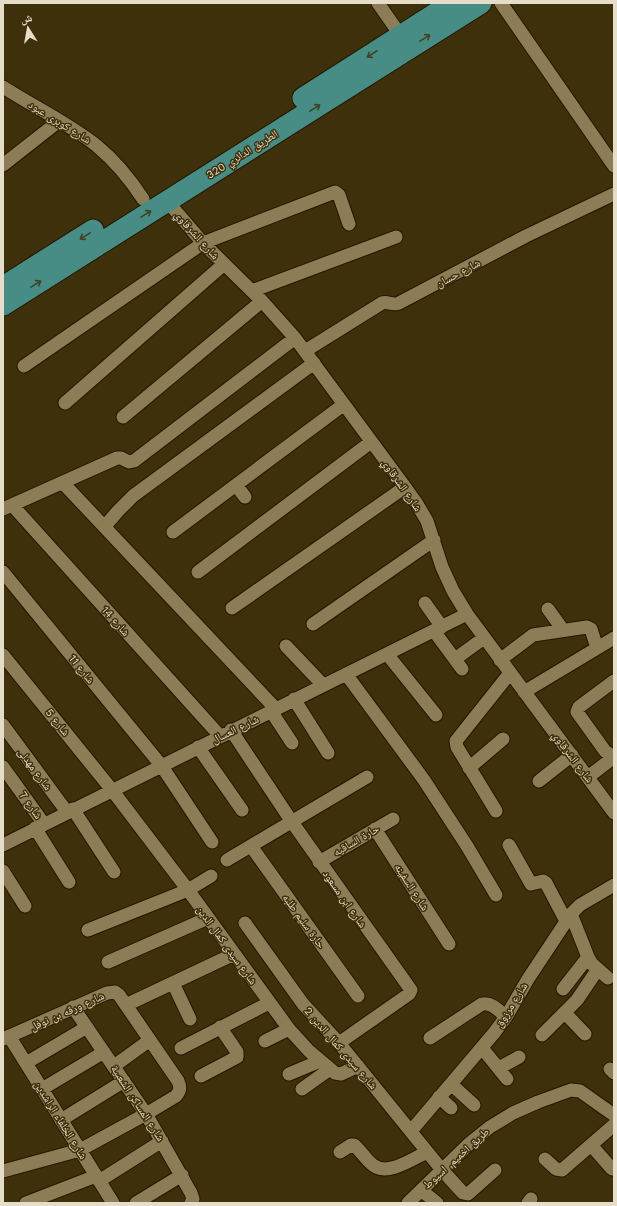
<svg xmlns="http://www.w3.org/2000/svg" width="617" height="1206" font-family="'Work Sans','Noto Naskh Arabic',sans-serif">
  <style>
    .lines { fill: none; stroke-linecap: round; stroke-linejoin: round }
    .street-casing { stroke: #231800; stroke-width: 15 }
    .primary-casing { stroke: #231800; stroke-width: 23 }
    .street { stroke: #8d7d57; stroke-width: 13 }
    .primary { stroke: #478d86; stroke-width: 21 }
    .oneway { stroke: #404323 }
    .labels { text-anchor: middle; stroke-width: 3; stroke-linejoin: round; paint-order: stroke }
    .street-label { font-size: 11px; fill: #e6ddc9; stroke: #3e300a }
  </style>
  <rect width="100%" height="100%" fill="#3e300a"/>
  <g class="lines">
    <g class="street-casing">
      <path id="street" d="M378,3l23,33
        M501,3l113,163
        M3,87c31,20 65,36 94,59 18,15 33,33 46,53
        M3,165l56,-44
        M167,201l36,42 59,58 33,37 110,149 12,17 10,17 15,46 11,24 14,23 147,199
        M252,291l144,-54
        M305,351l77,-48c6,-2 11,3 17,0l127,-67 88,-42
        M24,366l179,-123 132,-51 4,3 10,29
        M65,403l159,-139
        M123,417l139,-116
        M63,483l213,226
        M236,485l9,12
        M12,505l208,231
        M3,509l114,-51h4l8,4 5,-1 161,-123
        M105,526l13,-15 15,-15 181,-133
        M173,532l170,-127
        M3,572l158,193 51,77
        M198,572l173,-130
        M425,603l17,24
        M232,608l173,-121
        M548,609l15,21
        M313,624l121,-84
        M434,631l28,38
        M286,646l37,39
        M387,654l49,61
        M3,655l109,135 76,100 101,139 20,22 26,22 6,1 17,-8
        M455,659l29,-21
        M500,660l33,-25 54,-8 4,2 6,19
        M346,674l78,106 43,66 29,49
        M614,681l-35,26 -2,5 28,39 9,6
        M524,692l90,-54
        M294,699l34,54
        M271,711l21,32
        M3,725l64,87
        M231,730l61,92 119,168 -2,4 -70,49
        M198,747l44,63
        M3,767l41,57
        M469,768l34,-29
        M588,777l26,-20
        M539,781l33,-26
        M73,809l41,63
        M496,811l-39,-64 -1,-6 54,-68
        M35,828l34,54
        M375,829l74,115
        M3,845l464,-231
        M509,845l22,39 12,-3 3,2 20,38
        M251,846l107,150
        M227,860l140,-83
        M319,862l74,-43
        M3,871l22,35
        M571,914l17,43 4,7 16,14
        M245,923l58,81 36,39 103,127 21,23 5,1 27,-24
        M88,930l100,-40 23,-14
        M108,962l100,-44
        M173,983l17,36
        M563,989l25,-32
        M126,1005l108,-51
        M73,1007l73,107 45,79 2,6 -2,4
        M565,1013l20,21
        M542,1035l35,-35 21,-31
        M9,1036l104,167
        M430,1038l52,-34c10,-2 17,7 24,13
        M3,1039l104,-46 8,-1 4,3 59,86c3,7 2,10 -2,15l-30,18 -66,36 -77,21
        M265,1041l24,-12
        M181,1048l88,-45
        M482,1048l25,31
        M26,1063l61,-36
        M114,1066l36,-26
        M499,1068l20,-11
        M610,1069l4,4
        M289,1074l31,-13
        M201,1076l36,-19v-5l-17,-25
        M451,1084l23,21
        M42,1089l62,-37
        M302,1089l28,-20
        M439,1097l12,11
        M61,1120l63,-39
        M411,1131l83,-98 12,-16 22,-38 43,-65 9,-9 34,-20
        M591,1145l21,24
        M340,1152l11,-7h3c7,6 12,15 19,20 14,12 41,-7 54,-13
        M545,1159l11,10 6,1 52,-45
        M99,1181l63,-40
        M421,1190l16,13
        M26,1203l70,-27
        M136,1203l46,-28
        M408,1203l62,-60 20,-16 23,-14 25,-11 33,-12 9,1 34,24
        M528,1203l3,-4"/>
    </g>
    <g class="primary-casing">
      <path id="primary" d="M303,98l149,-95
        M3,287l90,-57
        M3,305l478,-302"/>
    </g>
    <use href="#street" class="street"/>
    <use href="#primary" class="primary"/>
  </g>
  <defs><path id="oneway-shaft" d="M-6 0H5M1.5-3L5.5 0L1.5 3" fill="none" stroke-width="1.6" stroke-linecap="round" stroke-linejoin="round"/></defs>
  <g class="oneway">
    <use href="#oneway-shaft" transform="translate(425 38) rotate(-32)"/>
    <use href="#oneway-shaft" transform="translate(372 54) rotate(147)"/>
    <use href="#oneway-shaft" transform="translate(315 108) rotate(-32)"/>
    <use href="#oneway-shaft" transform="translate(146 214) rotate(-32)"/>
    <use href="#oneway-shaft" transform="translate(85 236) rotate(148)"/>
    <use href="#oneway-shaft" transform="translate(36 284) rotate(-32)"/>
  </g>
  <g class="labels">
    <g class="street-label">
      <text transform="translate(60 122) rotate(32)" y="4">شارع كوبرى عبود</text>
      <text transform="translate(242 154) rotate(-32)" y="4">الطريق الدائري 320</text>
      <text transform="translate(197 235) rotate(48)" y="4">شارع الشرقاوي</text>
      <text transform="translate(458 273) rotate(-28)" y="4">شارع حسان</text>
      <text transform="translate(402 485) rotate(55)" y="4">شارع الشرقاوي</text>
      <text transform="translate(116 621) rotate(48)" y="4">شارع 14</text>
      <text transform="translate(82 669) rotate(51)" y="4">شارع 11</text>
      <text transform="translate(58 722) rotate(51)" y="4">شارع 5</text>
      <text transform="translate(235 729) rotate(-26)" y="4">شارع العسال</text>
      <text transform="translate(573 757) rotate(53)" y="4">شارع الشرقاوي</text>
      <text transform="translate(35 769) rotate(54)" y="4">شارع مهدلى</text>
      <text transform="translate(31 805) rotate(54)" y="4">شارع 7</text>
      <text transform="translate(356 840) rotate(-30)" y="4">حارة الساقيه</text>
      <text transform="translate(412 887) rotate(57)" y="4">شارع السفينه</text>
      <text transform="translate(345 899) rotate(55)" y="4">شارع ابن مسعود</text>
      <text transform="translate(304 921) rotate(54)" y="4">حارة سليم طلبه</text>
      <text transform="translate(227 945) rotate(54)" y="4">شارع سيدى كمال الدين</text>
      <text transform="translate(511 1005) rotate(-58)" y="4">شارع مرزوق</text>
      <text transform="translate(67 1011) rotate(-24)" y="4">شارع ورقه بن نوفل</text>
      <text transform="translate(341 1048) rotate(49)" y="4">شارع سيدى كمال الدين 2</text>
      <text transform="translate(138 1103) rotate(57)" y="4">شارع المساكن الشعبية</text>
      <text transform="translate(61 1120) rotate(58)" y="4">شارع الخلفاء الراشدين</text>
      <text transform="translate(456 1158) rotate(-42)" y="4">طريق اخميم, اسيوط</text>
    </g>
  </g>
  <rect width="617" height="1206" fill="none" stroke="#e6ddc9" stroke-width="8"/>
  <g transform="translate(28 28) rotate(349)" stroke="#3e300a" stroke-width="3" paint-order="stroke">
  <path d="M0-3L7 15L0 10L-7 15Z" fill="#e6ddc9"/>
  <text y="-6" font-size="11" font-weight="bold" text-anchor="middle" fill="#e6ddc9">ش</text>
  </g>
</svg>
